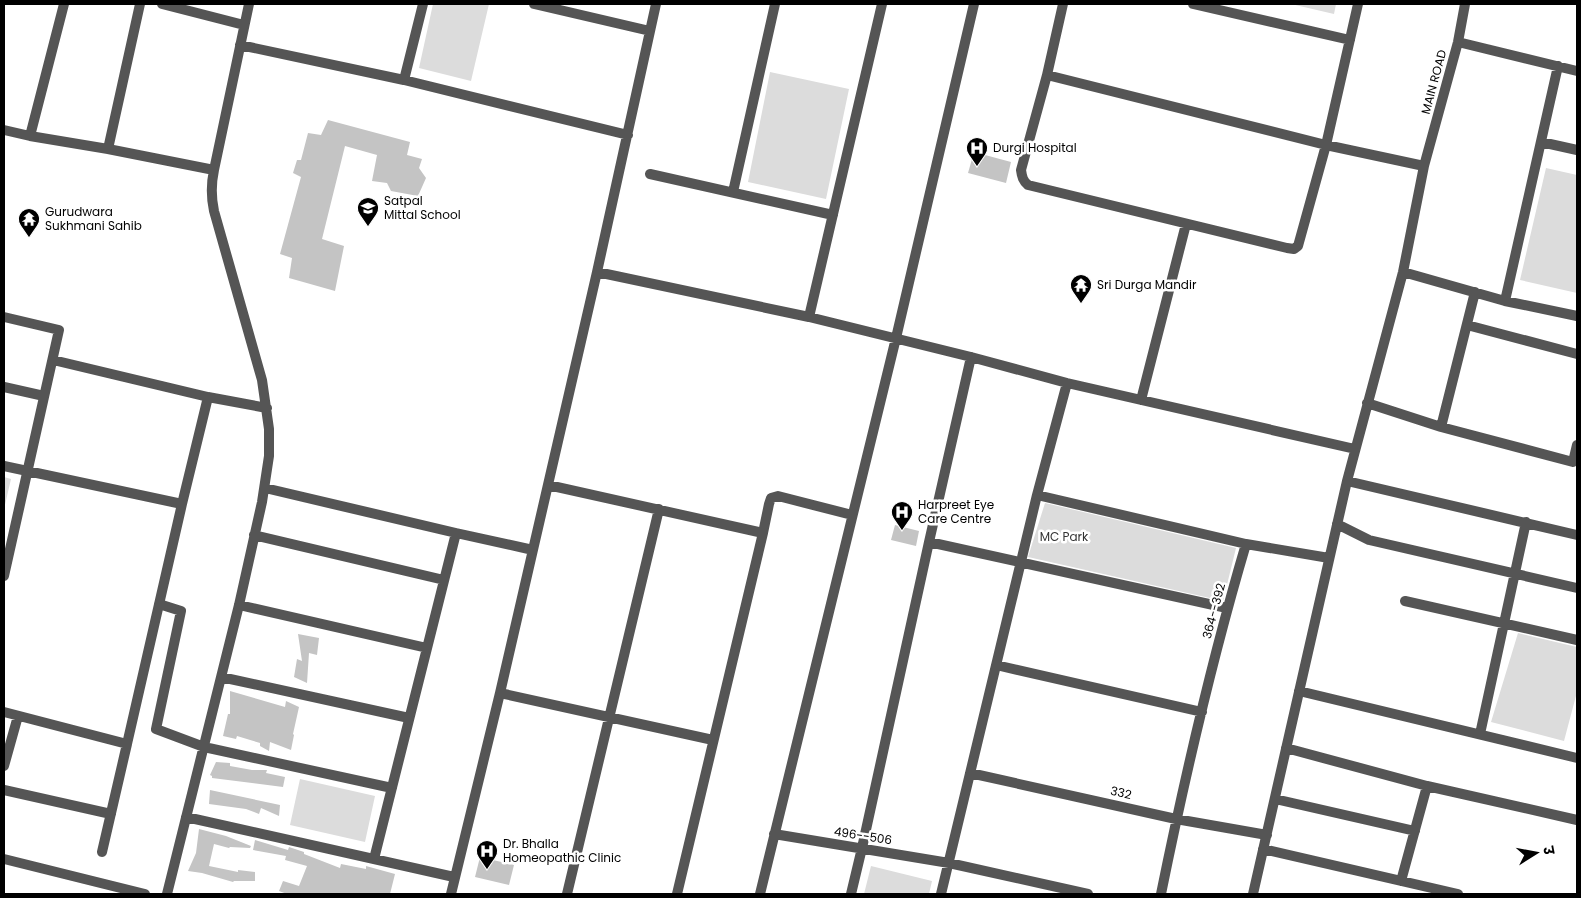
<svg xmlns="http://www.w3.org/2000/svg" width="1581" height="898" font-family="Poppins,'Noto Sans Devanagari',sans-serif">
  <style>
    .green { fill: #dcdcdc }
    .building { fill: #c4c4c4 }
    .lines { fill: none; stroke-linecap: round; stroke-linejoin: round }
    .street { stroke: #555; stroke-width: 10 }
    .labels { text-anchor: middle; stroke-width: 5; stroke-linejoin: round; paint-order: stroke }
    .street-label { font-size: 12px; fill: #000; stroke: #fff }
    .poi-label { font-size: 12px; fill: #000; stroke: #fff; text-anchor: start }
    .park-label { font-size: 12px; fill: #333; stroke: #fff }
  </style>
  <rect width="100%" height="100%" fill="#fff"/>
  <path class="green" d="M433,4h56l-18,77 -52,-13z
    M1291,4h45l-2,10z
    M770,72l79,17 -23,110 -78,-17z
    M1546,168l31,7v118l-57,-13z
    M4,477l7,2 -7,30z
    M1045,503l191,45 -13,53 -195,-44z
    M1518,633l59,14v45l-13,49 -73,-19z
    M300,779l75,17 -10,46 -75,-17z
    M871,866l61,15 -3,13h-65z"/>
  <path class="building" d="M328,120l82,22 -3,13 15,4 -3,9 7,10 -8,18 -27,-5 -4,-8 -15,-2 5,-26 -32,-9 -23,93 22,7 -9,45 -46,-13 3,-20 -12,-4 21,-77 -8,-4 4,-13h4l7,-27 13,2z
    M974,152l37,10 -5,21 -38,-10z
    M895,525l24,6 -3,15 -25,-6z
    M298,634l21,4 -2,17 -8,-2 -2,30 -13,-6 3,-18 5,2z
    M230,691l55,16 1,-6 13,6 -6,27 1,1 -3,15 -21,-8 -1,9 -9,-5v-3l-23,-7 -1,3 -13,-3 5,-22h2z
    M216,762l14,1v3l22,4h15l-1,3 19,4 -2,10 -71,-9v-2l-2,-1z
    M210,790l70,15 -1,11 -18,-8 -2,6 -13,-5 -37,-5z
    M199,829l27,7 25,10 -1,2 -20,-1 -1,1 -15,-4 -5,22 29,6v-2l17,2v9h-21l-1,1 -31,-9 -14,-2 8,-18z
    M255,840l33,10 1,-3 15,5v2l36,14 1,-4 25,5v-3l29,8 -5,20h-103l-8,-3 4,-10 16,5 8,-20 -22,-6 1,-4 -33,-6z
    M480,857l34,8 -5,20 -34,-8z"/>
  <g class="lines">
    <path class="street" d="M162,4l82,21
      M534,4l116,27
      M1193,4l157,36
      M1458,42l119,29
      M240,45l164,35 19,-76
      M1047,75l279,70 -28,101 -4,3 -7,-1 -259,-63c-5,-4 -6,-8 -7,-15l26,-95 16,-71
      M404,80l224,55
      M4,130l26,6 78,13 106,21
      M30,136l34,-132
      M1541,142l36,8
      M108,149l32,-145
      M1424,166l34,-124 7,-38
      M650,174l183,41
      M733,192l42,-188
      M597,272l212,45 162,40 96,26 288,66
      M1403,272l102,29 72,15
      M1505,301l53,-235
      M4,317l55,13 -55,246
      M809,317l73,-313
      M1467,325l110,29
      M53,360l155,37 59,11
      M4,387l40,9
      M1141,400l45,-176
      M1367,403l74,24 132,35 4,-17
      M1441,427l34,-135
      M4,466l178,38
      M1347,481l230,54
      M548,485l215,48
      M265,488l191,45 77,17
      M1037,495l209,49c-34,115 -61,232 -85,350
      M1337,524l32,16 208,48
      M254,535l190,45
      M929,542l298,66
      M1246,544l83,14
      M1405,601l172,39
      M159,604l22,7 -25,118 48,18 188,41
      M239,605l188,43
      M996,665l206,47
      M221,677l188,41
      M1299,691l278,67
      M500,693l213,47
      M4,712l123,32 55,-240 26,-107
      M1480,734l46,-212
      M1286,748l141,38 -26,95
      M4,766l14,-50
      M970,773l206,46 91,16
      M1427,786l150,34
      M4,790l107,24
      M1275,799l140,32
      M186,817l268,60
      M774,834l175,29 139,31
      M1263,849l195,45
      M102,852l25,-108
      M4,859l141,35
      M374,859l82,-326
      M167,894l72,-289 23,-103 7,-46v-27l-7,-49 -48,-169c-3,-14 -3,-27 0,-41l35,-166
      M451,894l49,-201 97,-421 59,-268
      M567,894l92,-385
      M677,894l86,-361 6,-29 2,-6 7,-2 74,19
      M760,894l136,-556 78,-334
      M851,894l11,-46 67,-306 42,-185
      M941,894l96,-399 30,-112
      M1253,894l94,-413 56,-209 21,-106 -98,-21 32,-141"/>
  </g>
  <defs>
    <g id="hospital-pin" transform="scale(1.125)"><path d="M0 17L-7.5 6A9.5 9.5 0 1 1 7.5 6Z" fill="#000" stroke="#fff"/><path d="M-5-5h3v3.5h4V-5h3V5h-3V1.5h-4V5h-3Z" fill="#fff"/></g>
    <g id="school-pin" transform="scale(1.125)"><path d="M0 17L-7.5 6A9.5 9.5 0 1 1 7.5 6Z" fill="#000" stroke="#fff"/><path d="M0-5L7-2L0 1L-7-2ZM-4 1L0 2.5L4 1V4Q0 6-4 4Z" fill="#fff"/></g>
    <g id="temple-pin" transform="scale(1.125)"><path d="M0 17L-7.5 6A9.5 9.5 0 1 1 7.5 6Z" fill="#000" stroke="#fff"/><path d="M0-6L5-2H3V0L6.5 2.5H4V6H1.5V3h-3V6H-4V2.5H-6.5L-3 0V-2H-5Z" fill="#fff"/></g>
  </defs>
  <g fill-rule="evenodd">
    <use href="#hospital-pin" x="977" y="148"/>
    <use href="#school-pin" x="368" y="208"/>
    <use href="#temple-pin" x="29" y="219"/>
    <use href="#temple-pin" x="1081" y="285"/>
    <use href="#hospital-pin" x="902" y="512"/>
    <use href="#hospital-pin" x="487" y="851"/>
  </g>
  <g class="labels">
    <g class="street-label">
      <text transform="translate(1434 82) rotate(-75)" y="4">MAIN ROAD</text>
      <text transform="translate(1214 611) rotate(-75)" y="4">364--392</text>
      <text transform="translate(1121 793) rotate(13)" y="4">332</text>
      <text transform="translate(863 836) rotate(9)" y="4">496--506</text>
    </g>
    <g class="poi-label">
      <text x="993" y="152">Durgi Hospital</text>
      <text x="384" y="205">Satpal<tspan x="384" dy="14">Mittal School</tspan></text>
      <text x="45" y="216">Gurudwara<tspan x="45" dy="14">Sukhmani Sahib</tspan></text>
      <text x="1097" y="289">Sri Durga Mandir</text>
      <text x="918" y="509">Harpreet Eye<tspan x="918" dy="14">Care Centre</tspan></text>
      <text x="503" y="848">Dr. Bhalla<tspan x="503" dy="14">Homeopathic Clinic</tspan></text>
    </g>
    <g class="park-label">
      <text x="1064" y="541">MC Park</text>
    </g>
  </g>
  <rect width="1581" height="898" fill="none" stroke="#000000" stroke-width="10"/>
  <g transform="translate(1536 853) rotate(79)" stroke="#ffffff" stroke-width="4" paint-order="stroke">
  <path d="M0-4L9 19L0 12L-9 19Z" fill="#000000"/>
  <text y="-8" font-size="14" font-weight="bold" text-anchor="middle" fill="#000000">उ</text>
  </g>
</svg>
